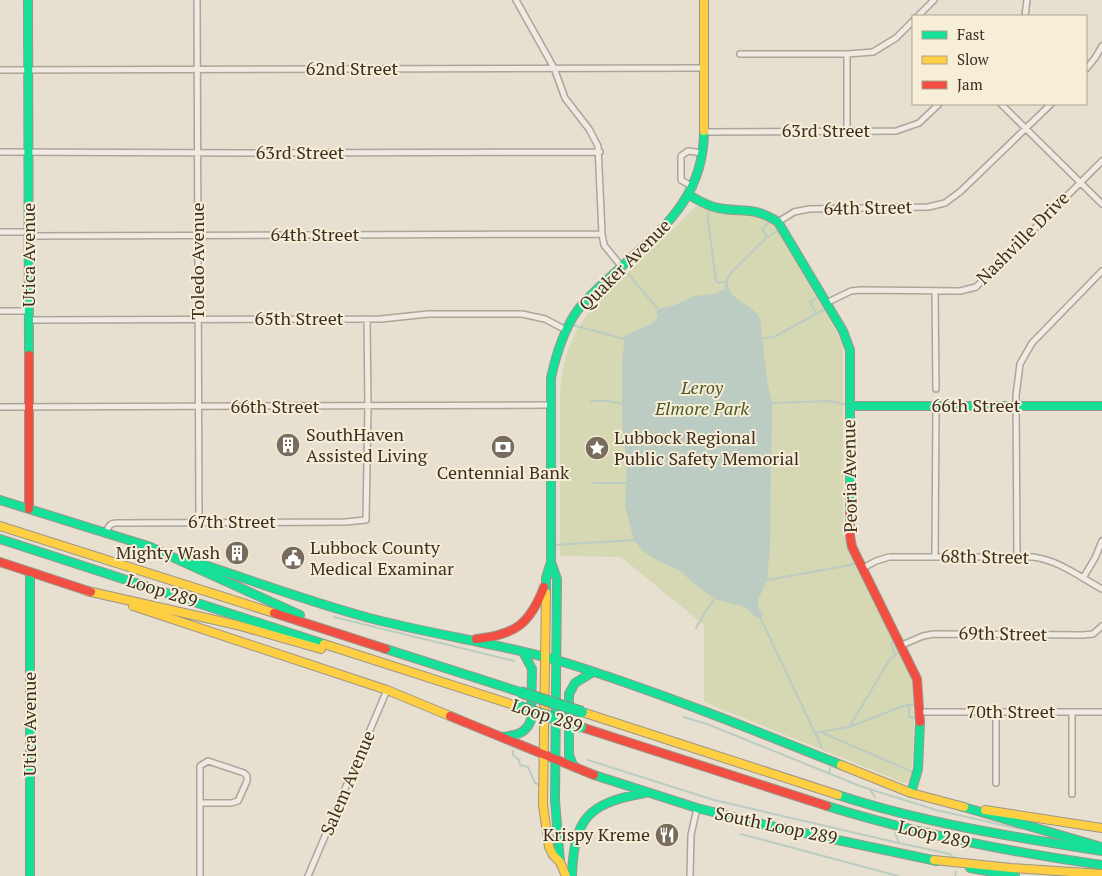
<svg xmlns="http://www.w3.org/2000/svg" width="1102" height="876" font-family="'PT Serif',serif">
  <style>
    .green { fill: #d6d7b3 }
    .water { fill: #bcccc2 }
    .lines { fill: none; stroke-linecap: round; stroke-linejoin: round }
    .stream { stroke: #bcccc2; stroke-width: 2 }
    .street-casing { stroke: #ada599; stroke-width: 8 }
    .fast-casing { stroke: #9c958a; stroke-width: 10 }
    .slow-casing { stroke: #9c958a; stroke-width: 10 }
    .jam-casing { stroke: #9c958a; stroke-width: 10 }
    .street { stroke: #efebe3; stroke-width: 5 }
    .fast { stroke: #16e098; stroke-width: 8 }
    .slow { stroke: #ffcf43; stroke-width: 8 }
    .jam { stroke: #f24e42; stroke-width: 8 }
    .fast-bridge-casing { stroke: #928b80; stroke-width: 12; stroke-linecap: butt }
    .fast-bridge { stroke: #16e098; stroke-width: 10 }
    .labels { text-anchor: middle; stroke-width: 4; stroke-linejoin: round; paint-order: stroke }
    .street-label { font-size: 18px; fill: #3d2e20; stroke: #f7eed8 }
    .park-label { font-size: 18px; font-style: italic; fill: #4d5a26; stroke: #f7eed8 }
    .poi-label { font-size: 18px; fill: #3d2e20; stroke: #f7eed8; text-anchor: start }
  </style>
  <rect width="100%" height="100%" fill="#e7e0d1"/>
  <path class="green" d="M696,206c8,0 15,6 23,7 23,3 35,-3 55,12l69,118v189l6,21 60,119 3,9c2,15 4,93 -5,102h-3l-200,-81v-77l-83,-68 -61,-1v-163c3,-35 10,-56 31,-84z"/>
  <path class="water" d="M726,280l2,1c-1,20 23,21 31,36 3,6 2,14 3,20 3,22 4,44 10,66l-2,145 -3,32 -9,20v6l5,9 -2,4 -4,-1 -12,-11 -28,-7 -18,-12 -19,-17 -27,-13 -11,-8 -8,-10 -9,-34 2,-43 -5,-39v-64l3,-24c10,-7 27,-9 33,-19l-2,-5 2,-3 17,-4 19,-9 18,-2 12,-4z"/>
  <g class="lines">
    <path class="stream" d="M709,208l-1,11 8,62 3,2 6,-1
      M766,238v-4l-4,-4 8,-10
      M623,268l35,41
      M727,280l2,-5 37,-37 14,-9
      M815,315v-4l-5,-9 9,-6
      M572,325l53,14
      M762,339l14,-3 51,-28
      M591,401h17l14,3
      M772,403l58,-2 17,4
      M594,483h32
      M554,545l80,-5
      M767,580l84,-15 7,-3
      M334,617l180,44
      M761,619l61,129
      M696,628l8,-14 11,-16
      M895,654l-4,-11 5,-3
      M907,705l2,3v9l8,1
      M683,717l24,7 153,62 76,24 84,19
      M850,726l40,-67 10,-7
      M815,733l34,-6 54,-21 14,-2
      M823,733l92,40
      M513,751v4l6,5 1,5 8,2 7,16 3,1
      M588,760l126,40 185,43
      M829,774l1,-6
      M871,791l4,6
      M895,833l4,10 51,11 4,4
      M741,834l157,42
      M955,876l1,-4"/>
    <g class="street-casing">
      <path id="street" d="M197,0l2,523
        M516,0l38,68 11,30 24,31 9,17 4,88 2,11 17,21
        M918,16l16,-16
        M1025,16l2,-16
        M740,54h107l26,-2 23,-14 17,-17
        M1086,69l9,-11 7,-12
        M0,70l704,-2
        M1001,104l101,100
        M847,131v-77
        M704,132l192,-1 23,-8 20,-19
        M0,152l244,1 356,-1
        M693,187l-12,-7v-24l7,-5 15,2
        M778,222l16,-10 15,-3 119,-2 17,-4 16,-12 90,-87
        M0,232h29
        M29,236l573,-2
        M935,291l1,98
        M826,303l25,-12 9,-1 100,1 16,-4 126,-126
        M0,311h29
        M29,320l352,-1 47,-5h94l23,5 21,11
        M0,407l551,-2
        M105,534c3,-6 4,-11 11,-11l229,-1 21,-2 2,-114 -1,-87
        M935,556l1,-150
        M1017,557l-1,-161 4,-32 12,-21 70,-72
        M863,568l13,-7 13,-4h144c25,3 47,20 69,32
        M1083,578l12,-20 7,-17
        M902,645l21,-9 11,-2 149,1 10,-1 9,-8
        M919,712h183
        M996,712v71
        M1072,712v82
        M200,803h31l7,-2 9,-20v-5l-3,-3 -36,-12 -8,5v110
        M308,876l79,-186
        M690,876l1,-41 6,-27"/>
    </g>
    <g class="fast-casing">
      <path id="fast" d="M28,0l1,355
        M689,195c9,5 18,11 29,13 25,5 36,-2 60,14l65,109 7,19v160
        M850,406h252
        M0,500l151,47
        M0,539l324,105
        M148,546l152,69
        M183,558c66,21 131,46 198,63 65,16 131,25 195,45 90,29 178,64 265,99
        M551,562l6,17 -2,221 5,62
        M30,572v304
        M546,593v-15l5,-16v-184c5,-23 12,-47 26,-67 8,-11 19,-21 29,-30 47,-45 98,-77 98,-150
        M386,649l134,43
        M502,737c14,-2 24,-3 29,-17l1,-51 -9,-17
        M577,768l-4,-3 -4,-10v-61l6,-11 18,-11
        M594,775l103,33 60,15 180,38
        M911,793l7,-24 2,-47
        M838,795c86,28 175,42 264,56
        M827,806c90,28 182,46 275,59
        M960,806l141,41
        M970,868l45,8
        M572,876c2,-58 16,-73 73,-83"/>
    </g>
    <g class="slow-casing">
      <path id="slow" d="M704,0v131
        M0,526l274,87
        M87,591l150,34 84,24
        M546,593l-3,212 6,42 4,8 7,7 6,14
        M133,606l254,84 63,26
        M324,644l196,63
        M582,712l256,83
        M841,765l70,28 53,14
        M985,810l117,18
        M934,860l77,8 91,6"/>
    </g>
    <g class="jam-casing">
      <path id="jam" d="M29,355v154
        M850,510v26l2,11 65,132 3,43
        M0,562l91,30
        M274,613l112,36
        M476,639c39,-4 54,-15 68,-52
        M450,716l144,59
        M581,727l246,79"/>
    </g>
    <use href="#street" class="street"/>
    <use href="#fast" class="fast"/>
    <use href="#slow" class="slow"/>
    <use href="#jam" class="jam"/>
    <g class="fast-bridge-casing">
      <path id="fast-bridge" d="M520,692l62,20
        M520,707l61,20"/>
    </g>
    <use href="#fast-bridge" class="fast-bridge"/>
  </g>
  <defs>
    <g id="building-disc" transform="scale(1.25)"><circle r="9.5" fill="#786c5e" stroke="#f7eed8"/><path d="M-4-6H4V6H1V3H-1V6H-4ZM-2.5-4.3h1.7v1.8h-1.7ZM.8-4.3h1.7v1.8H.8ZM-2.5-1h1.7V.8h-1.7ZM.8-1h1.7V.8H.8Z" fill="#fff"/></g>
    <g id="bank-disc" transform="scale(1.25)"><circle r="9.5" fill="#786c5e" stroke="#f7eed8"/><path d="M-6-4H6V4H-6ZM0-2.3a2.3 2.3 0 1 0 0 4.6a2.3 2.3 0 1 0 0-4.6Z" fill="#fff"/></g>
    <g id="sight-disc" transform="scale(1.25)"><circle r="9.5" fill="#786c5e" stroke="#f7eed8"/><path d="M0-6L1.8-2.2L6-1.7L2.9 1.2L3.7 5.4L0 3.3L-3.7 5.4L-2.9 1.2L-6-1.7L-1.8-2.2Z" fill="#fff"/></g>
    <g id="civic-disc" transform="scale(1.25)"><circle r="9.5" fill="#786c5e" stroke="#f7eed8"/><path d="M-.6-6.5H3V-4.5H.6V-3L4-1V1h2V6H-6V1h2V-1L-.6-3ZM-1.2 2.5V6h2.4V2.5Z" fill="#fff"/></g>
    <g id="restaurant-disc" transform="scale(1.25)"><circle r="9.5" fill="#786c5e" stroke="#f7eed8"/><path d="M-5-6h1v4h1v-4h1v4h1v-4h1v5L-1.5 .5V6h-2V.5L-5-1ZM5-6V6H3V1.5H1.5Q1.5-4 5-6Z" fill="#fff"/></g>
  </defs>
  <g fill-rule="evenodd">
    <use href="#building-disc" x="288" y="445"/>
    <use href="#bank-disc" x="503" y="447"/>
    <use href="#sight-disc" x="597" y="448"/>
    <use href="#building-disc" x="237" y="553"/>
    <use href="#civic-disc" x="293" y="558"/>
    <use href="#restaurant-disc" x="667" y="835"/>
  </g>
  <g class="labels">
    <g class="street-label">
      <text x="352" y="75">62nd Street</text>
      <text x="826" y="137">63rd Street</text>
      <text x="300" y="159">63rd Street</text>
      <text transform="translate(868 208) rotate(-1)" y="6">64th Street</text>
      <text x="315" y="241">64th Street</text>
      <text transform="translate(1023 238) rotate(-45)" y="6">Nashville Drive</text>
      <text transform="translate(29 255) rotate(-90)" y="6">Utica Avenue</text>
      <text transform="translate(198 261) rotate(-90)" y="6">Toledo Avenue</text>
      <text transform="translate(625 265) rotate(-45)" y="6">Quaker Avenue</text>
      <text x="299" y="325">65th Street</text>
      <text x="976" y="412">66th Street</text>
      <text x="275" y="413">66th Street</text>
      <text transform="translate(850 476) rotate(-91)" y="6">Peoria Avenue</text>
      <text x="232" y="528">67th Street</text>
      <text transform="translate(985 557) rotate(1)" y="6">68th Street</text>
      <text transform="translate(162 591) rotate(18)" y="6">Loop 289</text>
      <text transform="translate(1003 634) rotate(1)" y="6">69th Street</text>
      <text x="1011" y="718">70th Street</text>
      <text transform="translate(547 716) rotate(18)" y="6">Loop 289</text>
      <text transform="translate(30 724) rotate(-90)" y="6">Utica Avenue</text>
      <text transform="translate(348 783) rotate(-67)" y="6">Salem Avenue</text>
      <text transform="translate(776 826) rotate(12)" y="6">South Loop 289</text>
      <text transform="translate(934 835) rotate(13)" y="6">Loop 289</text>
    </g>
    <g class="park-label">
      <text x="702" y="394">Leroy<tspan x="702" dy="21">Elmore Park</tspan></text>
    </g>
    <g class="poi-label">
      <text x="306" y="441">SouthHaven<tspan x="306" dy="21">Assisted Living</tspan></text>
      <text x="614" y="444">Lubbock Regional<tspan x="614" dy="21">Public Safety Memorial</tspan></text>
      <text x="503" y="479" text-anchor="middle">Centennial Bank</text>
      <text x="310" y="554">Lubbock County<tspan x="310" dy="21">Medical Examinar</tspan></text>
      <text x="220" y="559" text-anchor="end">Mighty Wash</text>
      <text x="650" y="841" text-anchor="end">Krispy Kreme</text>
    </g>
  </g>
  <rect x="912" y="15" width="175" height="90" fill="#f7eed8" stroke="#ada18e"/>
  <rect x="922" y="31" width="25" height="8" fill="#16e098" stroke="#ada18e"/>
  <text x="957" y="40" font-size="15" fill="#3d2e20">Fast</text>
  <rect x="922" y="56" width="25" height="8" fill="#ffcf43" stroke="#ada18e"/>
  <text x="957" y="65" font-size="15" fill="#3d2e20">Slow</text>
  <rect x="922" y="81" width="25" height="8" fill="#f24e42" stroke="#ada18e"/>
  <text x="957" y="90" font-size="15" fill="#3d2e20">Jam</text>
</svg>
